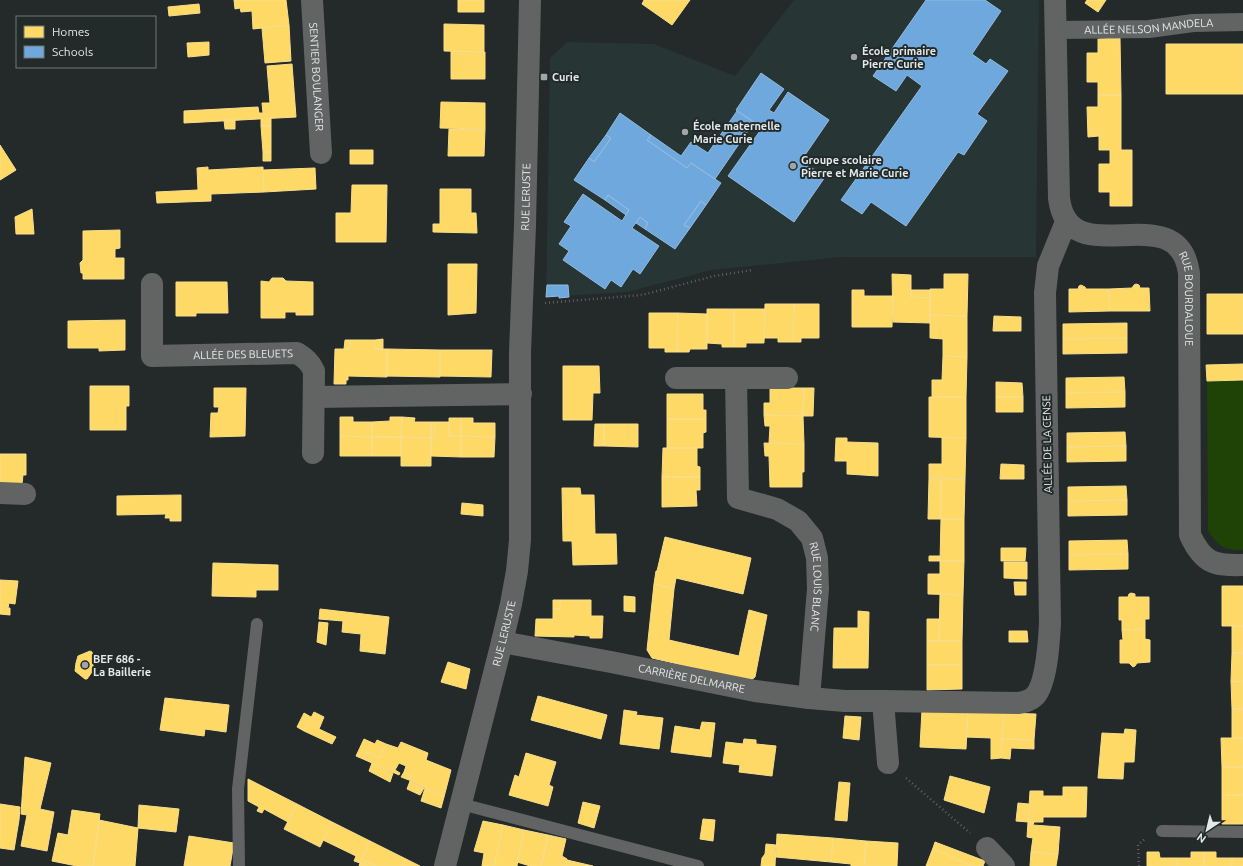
<svg xmlns="http://www.w3.org/2000/svg" width="1243" height="866" font-family="Ubuntu,sans-serif">
  <style>
    .built { fill: #273535 }
    .green { fill: #1f4307 }
    .homes { fill: #ffd966; stroke: #f7de8d }
    .schools { fill: #6fa8dc; stroke: #92bbe0 }
    .lines { fill: none; stroke-linecap: round; stroke-linejoin: round }
    .path { stroke: #5f6160; stroke-width: 2.5; stroke-dasharray: 1 3; stroke-linecap: butt }
    .service { stroke: #626464; stroke-width: 12 }
    .pedestrian { stroke: #626464; stroke-width: 18 }
    .minor { stroke: #626464; stroke-width: 22 }
    .tertiary { stroke: #626464; stroke-width: 22 }
    .poi-dot { fill: #a0a5a5; stroke: #232a2a; stroke-width: 1.5 }
    .labels { text-anchor: middle; stroke-width: 4; stroke-linejoin: round; paint-order: stroke }
    .street-label { font-size: 11px; fill: #e3e8e8; stroke: #232a2a }
    .poi-label { font-size: 11px; font-weight: bold; fill: #e3e8e8; stroke: #232a2a; text-anchor: start }
  </style>
  <rect width="100%" height="100%" fill="#242929"/>
  <path class="built" d="M794,0h245l-3,257h-195l-129,13 -85,22 -81,5 4,-239 17,-16 87,2 81,32z"/>
  <path class="green" d="M1207,381h36v169c-21,0 -23,-3 -35,-19z"/>
  <path class="homes" d="M234,0h52l3,25 -36,4 -1,-18 -11,1 -1,-4 -5,1z
    M458,0h26v12h-26z
    M644,0h46l-18,25 -30,-21z
    M1087,0h19l-8,12 -13,-9z
    M199,4l1,9 -31,3 -1,-9z
    M444,24l40,1v27l-40,-1z
    M289,25l2,36 -26,2 -3,-35z
    M1120,38l1,57h-23v-13h-11v-29h11v-14z
    M209,42v13l-21,2 -1,-14z
    M1166,44h77v50h-77z
    M451,51l34,1v27h-34z
    M292,64l4,53 -112,6v-12l74,-4 1,6h4l-1,-10h8l-3,-37z
    M1098,95h23v55h11v56h-22v-14h-11v-28h11v-14h-11v-14l-11,1 -1,-30h11z
    M441,102l44,1v26l-45,-1z
    M271,118v8h-10v-7z
    M224,120h11v9h-10z
    M261,126h10v26h-8z
    M449,129h36l-1,27h-36z
    M0,145l16,25 -16,10z
    M350,150h23v14h-23z
    M263,152h8v9h-8z
    M208,167v3l55,-3 1,25 -53,2v7l-54,2 -1,-11 42,-2 -1,-22z
    M315,168l1,21 -52,3 -1,-22z
    M352,185h35l-1,57h-50v-29h15z
    M440,189h31v24h5l1,20 -44,-1v-8h7z
    M32,209l2,25h-18l-1,-17z
    M120,230v18l-5,1v9h9v21h-41v-6h-2l-1,-10 3,-3v-29z
    M448,264h29l-1,49 -28,2z
    M892,274l19,1v22l19,1v25l-37,-1z
    M944,274h24l-1,42 -37,-1v-26h14z
    M272,278h11l3,3 27,1v33h-17v-3h-11v6h-24v-37l8,1z
    M176,282h51l1,31h-32v3h-20z
    M1136,284l3,1 1,3h9l1,23h-40l-1,-22 23,-1 2,-3z
    M1081,285l4,2 1,2h23l1,22 -41,1v-23h9l1,-3z
    M852,290h12v6h29l-1,31h-40z
    M911,290h19v8l-19,-1z
    M1207,294h36v40h-36z
    M765,304h29l-1,38h-15v-4h-14z
    M794,304h25v34h-18v4h-8z
    M707,309h27v38h-12v-3l-15,-1z
    M734,309h31l-1,34h-18v4h-12z
    M649,313h29l-1,39h-12v-4h-16z
    M678,313l29,1v35h-17l-1,3h-12z
    M930,315l37,1v41l-24,-1v-17l-13,-1z
    M994,316l27,1v14h-28z
    M125,320v30l-26,1v-3h-31v-27z
    M1127,323v15l-64,1v-15z
    M1127,338v15l-64,1v-15z
    M383,339v10h-9l1,-9z
    M345,340h5l-1,9h-5z
    M350,340h25l-1,9h13v28l-39,-1v4h-2v4h-12l1,-35h14z
    M387,349l53,1v27l-53,-1z
    M440,350h52l-1,27 -51,-1z
    M943,356l24,1 -1,40h-34v-17h10z
    M1243,364v16l-36,1 -1,-16z
    M563,366h36l1,27h-7l-1,27h-29z
    M1124,377l1,15 -59,1v-15z
    M996,382l26,1 1,14h-27z
    M90,386h39v20h-3v24h-36z
    M214,388h32l-1,48 -35,1 1,-24h7l1,-6h-5z
    M770,388h34l-1,28 -39,-1v-12h6z
    M804,388h10l-1,28h-10z
    M1125,392v15l-59,1v-15z
    M667,394h36v16h3v9h-39z
    M929,397h37v41l-37,-1z
    M996,397h27v15h-27z
    M764,415l39,1 1,28 -35,-1 1,-17h-5z
    M340,417h13v5h19v15l-32,-1z
    M390,417h12l-1,20h-29v-15l18,-1z
    M402,417l13,1 -1,4h17v16l-30,-1z
    M449,418h12v18h-12z
    M461,418h12v5h22v14l-34,-1z
    M667,419h39v13l-3,1v15h-36z
    M431,422h4l-1,15 -3,1z
    M435,422h15l-1,14h12v21l-30,-1v-18l3,-1z
    M595,424h9v22h-10z
    M604,424h34v23l-34,-1z
    M1125,432l1,14 -59,1v-14z
    M340,436l32,1v19h-32z
    M461,436l34,1 -1,20h-33z
    M372,437h29v19h-29z
    M401,437l30,1v28h-30z
    M942,437l24,1 -1,41 -36,-1v-14h13z
    M836,438h11v4l31,1v33l-31,-2v-13h-12z
    M764,443l40,1v28h-2v15h-32l-1,-31h-4z
    M1126,446v15l-59,1v-15z
    M663,448h34v18l3,1v10h-38z
    M0,454h26v21h-3l-1,9h-22z
    M1001,464l23,1v14h-24z
    M662,477h38v13h-4l1,16 -35,1z
    M929,478l12,1v40h-13z
    M941,479h24l-1,40h-23z
    M1126,486l1,14 -59,1v-14z
    M562,488h18l1,7h13l1,39h21l1,30 -44,1 -1,-24h-9z
    M181,495v26h-11v-3h-5l1,-4 -49,1v-19z
    M1127,500v15l-59,1v-15z
    M462,503l21,2v11l-22,-2z
    M941,519h23v42h-24z
    M665,537l86,21 -8,36 -67,-16 -2,11 -20,-5 2,-13h1z
    M1127,540l1,14 -59,1v-14z
    M1001,548h25l-1,13h-24z
    M1128,554v15l-59,1v-15z
    M929,556h11v5h-11z
    M940,561h24l-1,34 -35,-1v-20h12z
    M1004,562h23v17l-23,-1z
    M213,563l65,2v25h-22v7l-44,-1z
    M0,580l18,1 -3,23 -6,-1 -1,5h2v7l-10,-1z
    M1014,582h12v13h-11z
    M654,584l20,5 -5,51 70,16 10,-46 18,5 -12,62 -5,4 -98,-23 -5,-8z
    M1222,586h21v40h-21z
    M1131,593l4,1v3h14v22h-4v10l-23,1v-10h-3v-23h9l1,-3z
    M940,594l23,1 -1,46h-23z
    M624,596l11,1v15l-11,-1z
    M553,600h7v9h-7z
    M560,600h31v16h12l-1,22h-12v-2l-16,-1v2l-39,-1 1,-17h17v-10h7z
    M320,609l69,8 -4,37 -25,-3 1,-17 -19,-2 1,-11 -24,-2z
    M858,611l11,1 -1,56h-35l1,-40h24z
    M927,619h13l-1,22h-12z
    M319,622l9,1 -2,22 -9,-3z
    M1232,626h11v27h-11z
    M1145,629v10l5,1v22l-13,1 -2,3 -2,1 -4,-4h-9v-23h3l-1,-10z
    M1009,631h18l1,11h-19z
    M927,641h35v24h-35z
    M90,651l2,1 2,8 -2,12 -5,7h-2l-10,-8 1,-8 2,-7z
    M1232,653h11v29l-12,-1z
    M448,662l22,7 -4,20 -25,-7z
    M927,665h35v24l-35,1z
    M1231,681l12,1v27h-11z
    M538,696l69,19 -6,24 -70,-19z
    M165,698l64,7 -3,27 -21,-3 -1,7 -44,-6z
    M1232,709h11v29h-11z
    M624,710l13,2 -1,3 27,3 -4,31 -39,-5z
    M922,710l46,2 -2,37 -46,-2z
    M314,712l10,5 -5,12 17,8 -4,7 -28,-13z
    M968,712l36,1 -3,45 -10,1v-21l-25,-1z
    M304,713l7,4 -7,14 -7,-4z
    M1004,713l32,1 -2,26 -32,-1z
    M845,716l16,1 -2,23 -16,-2z
    M702,722l13,1 -4,34 -40,-5 4,-26 25,4z
    M1125,729l11,1 -2,32h-10l-1,17 -25,-1 4,-45 22,1z
    M1221,738h22v29h-21z
    M364,739l11,5 2,-4 9,4 -6,14 -13,-6 -4,7 -7,-3z
    M744,739l12,1v4l20,2 -4,30 -33,-4 1,-7 -17,-2 3,-21 17,2z
    M1002,739l32,1v9l-23,-1 -1,11 -9,-1z
    M401,742l27,11 -2,7 25,10 -7,27 -35,-17 3,-4 -8,-4 2,-6 -7,-3 -4,7 5,3 -1,2 -36,-16 4,-7 13,6 6,-14 12,4z
    M526,753l30,9 -7,23 4,2 -5,19 -39,-11 6,-20 4,2z
    M25,757l26,6 -11,46 14,3 -7,39 -26,-5 6,-31 -6,-1z
    M372,763l21,10 -3,9 -21,-11z
    M1222,767h21v28h-21z
    M404,772l8,4 -3,4 -8,-3z
    M950,776l40,11 -6,26 -40,-13z
    M248,779l49,25 -9,18 -24,-13 -2,4 -5,-2 2,-4 -11,-6z
    M410,781l14,7 -4,7 -13,-6z
    M839,782l11,1 -3,38 -12,-1z
    M1063,787h24l-1,30h-43v5h-15l2,-31h13v5h20z
    M425,788l19,9 -3,11 -20,-7z
    M1222,795h21v29h-21z
    M583,802l17,4 -6,22 -16,-5z
    M1018,803l11,1 -1,18 -12,-1z
    M0,804l20,3 -1,13 -5,30 -14,-2z
    M297,804l35,18 -12,25 -36,-18z
    M139,805l40,4 -3,23 -38,-4z
    M72,810l28,4 -7,52h-16l-25,-5 6,-28 10,2z
    M703,819l12,1 -2,21 -13,-2z
    M99,820l39,8 -3,38h-42z
    M483,821l20,4 -9,41h-12l2,-13 -10,-2z
    M332,822l38,19 -10,22 -6,-2 2,-5 -33,-16z
    M1028,822h6l-1,3 27,2 -2,27 -27,-2 2,-14 -6,-1z
    M503,825l21,5 -7,36h-23z
    M524,830l24,5 -7,31h-11l-13,-4z
    M777,834l56,4 -2,24 -55,-5z
    M548,835l18,4 -4,17 5,3 -1,7h-25z
    M189,836l45,7 -4,23h-46z
    M833,838l33,3 -2,25h-13v-2l-20,-2z
    M370,841l36,18 -3,7h-27l-11,-5 -2,4 -3,-2z
    M866,841l32,2 -1,23h-33z
    M935,842l50,19 -2,5h-12l-38,-18z
    M766,844l10,1 -1,21h-14l1,-8 3,-4z
    M933,848l38,18h-45z
    M1031,852l27,2 -2,12h-26z
    M1147,852h12l1,6h17v8h-30z
    M1191,852h13v14h-27v-8h14z
    M1204,852h12v6h16v8h-28z
    M1232,858h11v8h-11z
    M406,859l14,7h-17z
    M567,860l26,6h-27z
    M365,861l11,5h-17l1,-3 3,2z"/>
  <path class="schools" d="M926,0h59l16,11 -29,43 14,10 4,-5 18,12 -31,43 10,7 -23,34 -6,-3 -52,74 -35,-24 -9,12 -21,-14 81,-114 -15,-11 -11,16 -23,-15z
    M761,73l23,16 -15,21 5,3 14,-21 41,28 -24,35 -2,-2 -4,6 26,18 -31,45 -66,-46 34,-48 -26,-18z
    M737,111l17,11 -39,57 -24,-16 -4,5 -40,-28 4,-5 30,21 10,-14 17,11z
    M620,113l31,22 -4,5 40,28 4,-5 30,20 -15,22 -5,-4 -17,24 6,3 -15,21 -30,-20 3,-6 -8,-6 -8,11 27,18 -19,28 -7,-5 -12,18 -10,-7 -6,9 -42,-29 6,-9 -10,-7 12,-18 -7,-4 19,-28 39,27 7,-11 -21,-15 -3,5 -31,-20 15,-22 5,4 17,-24 -5,-3z
    M606,135l5,3 -17,24 -5,-4z
    M608,195l21,15 -3,5 -21,-15z
    M701,201l5,4 -16,23 -6,-3z
    M640,217l8,6 -3,6 -9,-6z
    M547,285h21l1,12 -10,1v-2l-13,1z"/>
  <g class="lines">
    <path class="path" d="M545,303l97,-8 72,-19 39,-6
      M906,778l64,55
      M1139,866l-1,-21 8,-7"/>
    <path class="service" d="M461,804l237,62
      M1162,831l81,1
      M239,866l-1,-77 19,-165"/>
    <path class="pedestrian" id="s1" d="M1055,30l94,-1 44,-6 50,-1"/>
    <g class="minor">
      <path id="s2" d="M312,0l9,153"/>
      <path id="s3" d="M1055,0l4,198c9,79 119,-5 130,75l1,262c13,28 24,31 53,30"/>
      <path id="s4" d="M152,284v72l145,-3c8,5 13,9 17,18l-1,82"/>
      <path id="s5" d="M676,378h60l2,120 39,11 21,12 14,17 5,20 1,31 -9,109"/>
      <path d="M736,378h51"/>
      <path d="M314,397l207,-3"/>
      <path d="M0,493l25,1"/>
      <path id="s6" d="M502,642l109,20 144,29 54,7 36,3h38"/>
      <path d="M888,763l-5,-62 135,2c7,-1 12,-2 17,-7 12,-14 14,-55 15,-73l-5,-330 3,-27 18,-44"/>
      <path d="M987,848l17,18"/>
    </g>
    <path class="tertiary" id="s7" d="M445,866l57,-224 9,-38 6,-33 3,-31v-188l5,-127 5,-225"/>
  </g>
  <g class="poi-dot">
    <circle cx="854" cy="57" r="4"/>
    <rect x="540" y="73" width="8" height="8" rx="2"/>
    <circle cx="685" cy="132" r="4"/>
    <circle cx="793" cy="166" r="4"/>
    <circle cx="85" cy="665" r="4"/>
  </g>
  <g class="labels">
    <g class="street-label">
      <text dy="4" stroke="none"><textPath href="#s1" startOffset="94">ALLÉE NELSON MANDELA</textPath></text>
      <text dy="4" stroke="none"><textPath href="#s2" startOffset="77">SENTIER BOULANGER</textPath></text>
      <text dy="4" stroke="none"><textPath href="#s7" startOffset="678">RUE LERUSTE</textPath></text>
      <text dy="4" stroke="none"><textPath href="#s3" startOffset="395">RUE BOURDALOUE</textPath></text>
      <text dy="4" stroke="none"><textPath href="#s4" startOffset="163">ALLÉE DES BLEUETS</textPath></text>
      <text transform="translate(1047 444) rotate(-91)" y="4">ALLÉE DE LA CENSE</text>
      <text dy="4" stroke="none"><textPath href="#s5" startOffset="316">RUE LOUIS BLANC</textPath></text>
      <text dy="4" stroke="none"><textPath href="#s7" startOffset="240">RUE LERUSTE</textPath></text>
      <text dy="4" stroke="none"><textPath href="#s6" startOffset="193">CARRIÈRE DELMARRE</textPath></text>
    </g>
    <g class="poi-label">
      <text x="862" y="55">École primaire<tspan x="862" dy="13">Pierre Curie</tspan></text>
      <text x="552" y="81">Curie</text>
      <text x="693" y="130">École maternelle<tspan x="693" dy="13">Marie Curie</tspan></text>
      <text x="801" y="164">Groupe scolaire<tspan x="801" dy="13">Pierre et Marie Curie</tspan></text>
      <text x="93" y="663">BEF 686 -<tspan x="93" dy="13">La Baillerie</tspan></text>
    </g>
  </g>
  <rect x="16" y="16" width="140" height="52" fill="#232a2a" stroke="#707676"/>
  <rect x="24" y="26" width="20" height="12" fill="#ffd966" stroke="#707676"/>
  <text x="52" y="36" font-size="12" fill="#e3e8e8">Homes</text>
  <rect x="24" y="46" width="20" height="12" fill="#6fa8dc" stroke="#707676"/>
  <text x="52" y="56" font-size="12" fill="#e3e8e8">Schools</text>
  <g transform="translate(1207 830) rotate(215)" stroke="#232a2a" stroke-width="3" paint-order="stroke">
  <path d="M0-3L7 15L0 10L-7 15Z" fill="#e3e8e8"/>
  <text y="-6" font-size="11" font-weight="bold" text-anchor="middle" fill="#e3e8e8">N</text>
  </g>
</svg>
